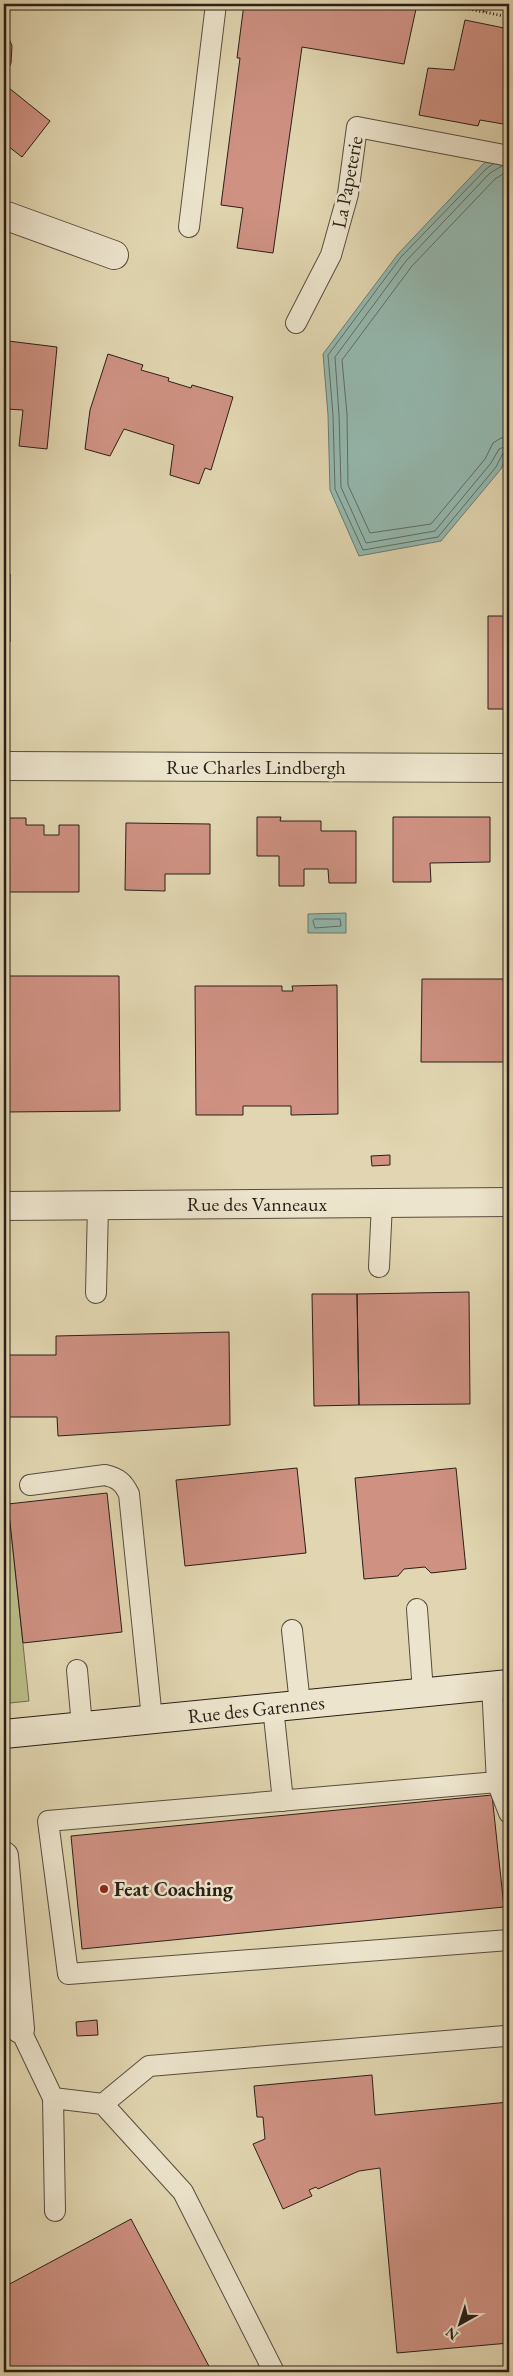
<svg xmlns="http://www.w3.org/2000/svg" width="513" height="2376" font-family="'EB Garamond',serif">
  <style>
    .green { fill: #babc87; stroke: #726e4f }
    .water { fill: #94b9b0; stroke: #6a7b73 }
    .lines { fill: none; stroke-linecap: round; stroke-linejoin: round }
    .shore { stroke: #5f6c64; stroke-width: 1 }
    .building { fill: #ce9182; stroke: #2a1f17 }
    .lane-casing { stroke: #584d3e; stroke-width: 22 }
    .street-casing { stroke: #584d3e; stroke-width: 30 }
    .secondary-casing { stroke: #2a1f17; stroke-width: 30 }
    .path { stroke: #2a1f17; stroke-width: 3; stroke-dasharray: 1 2.5; stroke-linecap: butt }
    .lane { stroke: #ece4cc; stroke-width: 20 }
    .street { stroke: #ece4cc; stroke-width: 28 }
    .secondary { stroke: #ece4cc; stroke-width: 28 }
    .poi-dot { fill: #8f2418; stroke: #ece4cc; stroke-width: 2 }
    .labels { text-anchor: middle; stroke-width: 5; stroke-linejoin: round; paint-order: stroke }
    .street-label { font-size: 20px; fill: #2a1f17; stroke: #ece4cc }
    .poi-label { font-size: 20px; font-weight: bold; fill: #2a1f17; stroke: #ece4cc; text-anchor: start }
  </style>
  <rect width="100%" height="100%" fill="#e1d6b1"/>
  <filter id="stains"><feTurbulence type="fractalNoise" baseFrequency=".004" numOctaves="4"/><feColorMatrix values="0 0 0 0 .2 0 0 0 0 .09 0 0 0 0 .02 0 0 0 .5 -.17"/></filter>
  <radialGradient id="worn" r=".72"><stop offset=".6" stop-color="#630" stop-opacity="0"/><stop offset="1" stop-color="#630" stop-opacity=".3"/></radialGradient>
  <path class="green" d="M4,1464l25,237 -19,2 -5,-6 -1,-12z"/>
  <path class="water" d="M506,150h3v299l-8,20 -60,72 -82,15 -29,-66 -2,-75 -5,-61 75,-100 85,-90z
    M346,913v20h-38v-19z"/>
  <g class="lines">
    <path class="shore" d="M493,164l-7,5 -85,88 -73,98 5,60 2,74 28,61 75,-13 58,-70 7,-14 6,-2
      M502,166l-12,7 -84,88 -71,96 4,58 2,72 25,56 69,-12 56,-68 8,-14 10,-4
      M509,170l-14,9 -83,87 -70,94 5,54 1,71 22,48 61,-9 54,-65 8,-16 8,-5 8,-1
      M315,919h25l1,7 -26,2 -2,-7z"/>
  </g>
  <path class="building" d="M244,4h147l25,5 -12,55 -102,-17 -29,206 -36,-5 6,-40 -22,-3 19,-147h-3z
    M465,20l44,9v96l-29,-5 -2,6 -59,-11 9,-47 26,2z
    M4,26l8,20 -1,17 -7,15z
    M4,84l46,37 -28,36 -18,-14z
    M8,341l49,6 -10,102 -28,-3 4,-36 -17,-1 1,-15 -3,-1v-40h2z
    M108,354l35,11 -2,5 28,8 -1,3 23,7 1,-3 41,12 -22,73 -6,-2 -6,16 -29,-9 4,-30 -50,-16 -14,27 -25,-7 5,-39z
    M4,574h6v68h-6z
    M488,616h21v93h-21z
    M257,817h24l-1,4h41v10h35v52h-27l-1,-14h-24v17h-25v-30h-22z
    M393,817h97v45l-60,1 1,19h-38z
    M4,818h22v7h18v10h15v-10h20v67h-75z
    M126,823l84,1v50h-45v17l-40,-1z
    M4,976h115l1,135 -116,1z
    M422,979h87v83h-88z
    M337,985l1,129 -47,1v-9h-48v9h-47l-1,-129h87v5h11l-1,-5z
    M390,1155v10l-18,1 -1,-10z
    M469,1292l1,112 -111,1 -2,-111z
    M312,1294h45l2,111 -45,1z
    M229,1332l1,93 -172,11 -1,-19h-53v-62h52v-19z
    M297,1468l9,85 -121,13 -9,-86z
    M456,1468l10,101 -35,4 -6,-6 -21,2 -6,7 -34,3 -9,-101z
    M107,1493l15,139 -99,11 -15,-139z
    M492,1795l12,112 -422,42 -11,-113z
    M97,2020l1,15 -21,1 -1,-14z
    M372,2075l3,40 134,-13v241l-112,10 -17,-185 -21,3 -41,18 -2,-2 -7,3 3,6 -29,13 -30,-65 12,-5 -2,-22h-6l-3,-31z
    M131,2219l81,153h-208v-85z"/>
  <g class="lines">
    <g class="lane-casing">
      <path id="lane" d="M189,227l27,-223
        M296,323l35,-68 17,-61 9,-67 152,29
        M379,1267l3,-64
        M96,1293l2,-87
        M30,1485l75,-10c13,3 18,7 24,19l23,225
        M417,1609l6,83
        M292,1630l8,74
        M77,1670l5,56
        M492,1685l5,97 12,31
        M273,1707l10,94
        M497,1782l-449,39 20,153 441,-34
        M20,2029l33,69 50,6 80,88 91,180
        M53,2098l2,113
        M103,2104l46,-38 356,-30"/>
    </g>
    <g class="street-casing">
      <path id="street" d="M4,215l110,40
        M4,766l505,2
        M4,1206l505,-4
        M4,1856l16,173"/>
    </g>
    <g class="secondary-casing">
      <path id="secondary" d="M4,1734l505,-50"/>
    </g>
    <path class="path" d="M445,4l64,13
      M484,12l2,-8"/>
    <use href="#lane" class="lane"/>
    <use href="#street" class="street"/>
    <use href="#secondary" class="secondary"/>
  </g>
  <circle class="poi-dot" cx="104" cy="1889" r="5"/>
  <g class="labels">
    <g class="street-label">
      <text transform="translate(347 182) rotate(-79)" y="7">La Papeterie</text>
      <text x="256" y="774">Rue Charles Lindbergh</text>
      <text x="257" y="1211">Rue des Vanneaux</text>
      <text transform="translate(256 1709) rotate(-6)" y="7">Rue des Garennes</text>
    </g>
    <g class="poi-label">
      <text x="114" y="1896">Feat Coaching</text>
    </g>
  </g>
  <rect width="513" height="2376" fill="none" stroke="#e1d6b1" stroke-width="20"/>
  <rect x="5" y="5" width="503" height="2366" fill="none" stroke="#2a1f17" stroke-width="2.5"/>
  <rect x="10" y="10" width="493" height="2356" fill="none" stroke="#2a1f17"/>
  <g transform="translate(460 2324) rotate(219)" stroke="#ece4cc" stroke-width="4" paint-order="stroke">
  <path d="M0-4L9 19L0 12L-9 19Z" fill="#2a1f17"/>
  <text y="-8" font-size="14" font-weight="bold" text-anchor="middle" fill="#2a1f17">N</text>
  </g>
  <rect width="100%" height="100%" filter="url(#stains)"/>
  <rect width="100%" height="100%" fill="url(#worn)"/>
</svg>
